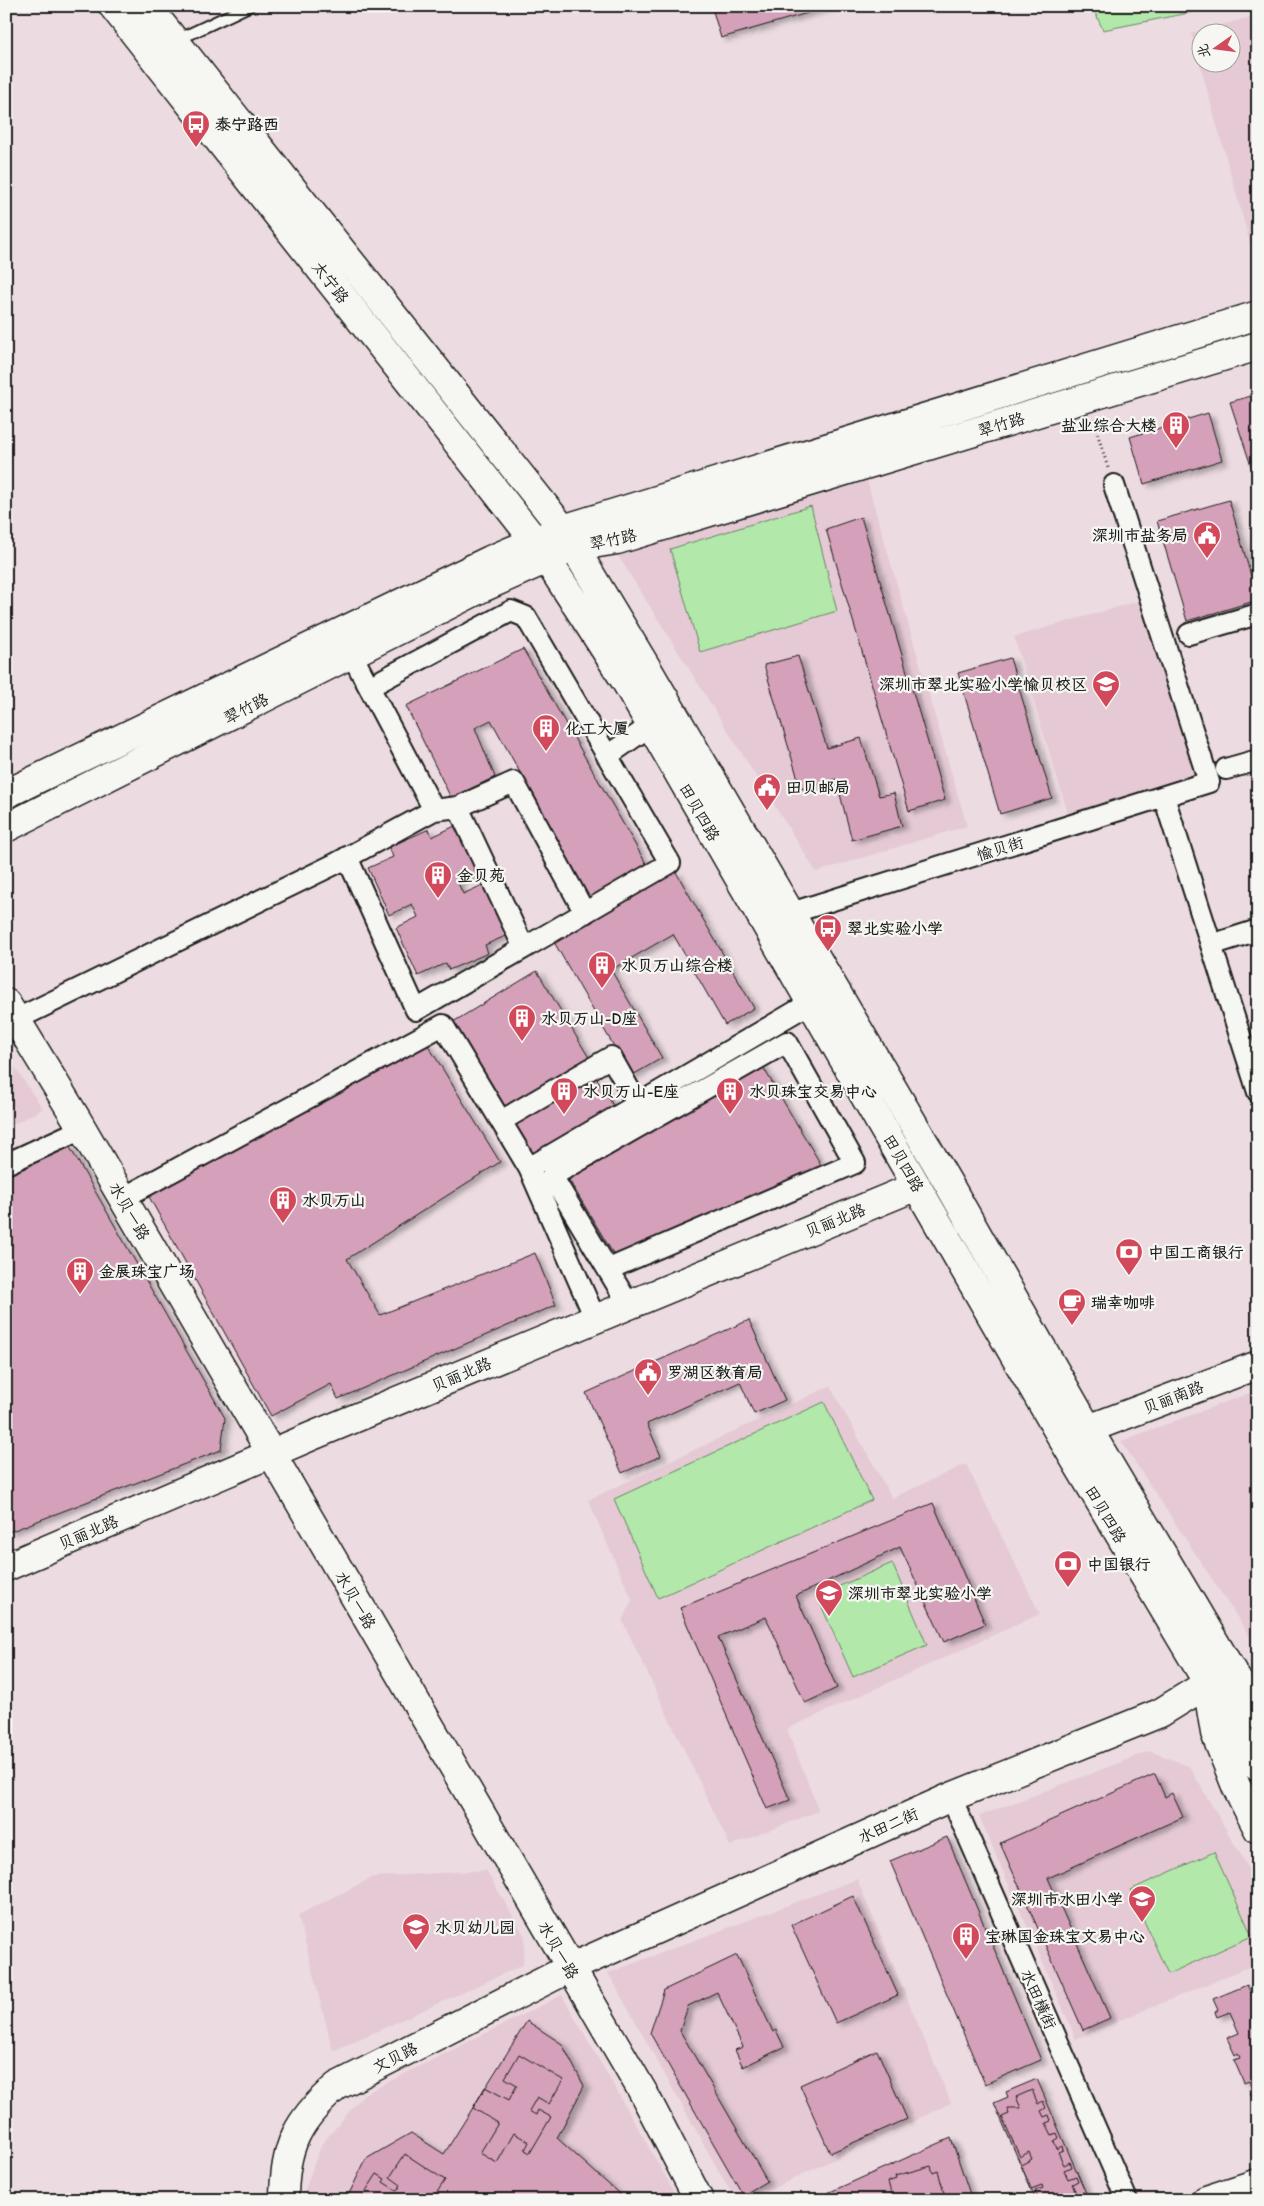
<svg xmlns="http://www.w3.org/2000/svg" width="1264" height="2206" font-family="'Comic Neue','LXGW WenKai TC',sans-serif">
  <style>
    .built { fill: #e5cad5; fill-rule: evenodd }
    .green { fill: #b2e8aa; stroke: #678263 }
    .building { fill: #d5a0b9; stroke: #1c1c1c; filter: url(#shadow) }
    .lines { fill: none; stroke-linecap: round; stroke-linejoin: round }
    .lane-casing { stroke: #1c1c1c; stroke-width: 14 }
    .street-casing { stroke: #1c1c1c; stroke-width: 24 }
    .secondary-casing { stroke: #1c1c1c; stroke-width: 31 }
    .path { stroke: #1c1c1c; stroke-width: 3; stroke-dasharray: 1 4; stroke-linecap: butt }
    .lane { stroke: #f6f6f2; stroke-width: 10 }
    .street { stroke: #f6f6f2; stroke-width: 20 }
    .secondary { stroke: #f6f6f2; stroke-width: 28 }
    .labels { text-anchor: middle; stroke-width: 4.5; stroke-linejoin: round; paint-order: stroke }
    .poi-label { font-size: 16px; font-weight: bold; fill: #1c1c1c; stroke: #f6f6f2; text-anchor: start }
    .street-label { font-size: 16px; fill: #1c1c1c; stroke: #f6f6f2 }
  </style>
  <defs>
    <filter id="shadow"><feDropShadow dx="5.5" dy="3" stdDeviation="2.5" flood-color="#0004"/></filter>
  </defs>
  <rect width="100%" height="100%" fill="#ecdce1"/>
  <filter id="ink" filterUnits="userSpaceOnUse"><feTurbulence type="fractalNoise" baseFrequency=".02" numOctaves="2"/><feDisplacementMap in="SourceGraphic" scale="10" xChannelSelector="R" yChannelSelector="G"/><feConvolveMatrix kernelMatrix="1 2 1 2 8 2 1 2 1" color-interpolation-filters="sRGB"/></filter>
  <g filter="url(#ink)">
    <path class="built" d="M1258,15v252l-1,1 -66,-235zM1232,32v30h-30v-30z
      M867,481l100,345 -151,46 -199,-318z
      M1142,600l55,178 -128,39 -55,-180z
      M6,1054l37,55 -37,19z
      M830,1386l62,112 74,-34 74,150 -253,115 32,82 -89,35 -108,-226 10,-20 -44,-100z
      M1258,1390v259l-137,-208z
      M1150,1751l39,15 69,118v79l-182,76 -97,-223z
      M486,1870l39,67 -2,28 -190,86 -35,-136 75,-38z
      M857,1879l94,224 -202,97h-14l-127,-227z
      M562,1995l117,205h-378l20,-55 43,-51z"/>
    <path class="green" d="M1092,6h132l-121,24z
      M811,506l26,105 -137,41 -30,-103z
      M824,1402l48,98 -214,98 -44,-99z
      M892,1563l35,82 -74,32 -36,-81z
      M1214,1852l38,84 -84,38 -38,-84z"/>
    <path class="building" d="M717,6h115l-111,32 -9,-30z
      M1258,394v93l-28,-85z
      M1208,413l14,47 -78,24 -14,-47z
      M1229,500l29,100 -71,21 -30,-100z
      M861,517l84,283 -36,11 -83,-282z
      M523,649l125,218 -57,34 -100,-181 -16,8 20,49 -44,21 -45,-92z
      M798,656l29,92 34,-10 18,58 15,-3 8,33 -50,14 -16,-61 -35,10 -37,-124z
      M1010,658l42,140 -52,16 -42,-141z
      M461,823l22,48 -25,12 5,11 24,-11 23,51 -25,11 3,8 -39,17 -3,-7 -28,13 -22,-48 22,-11 -6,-13 -23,11 -21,-47 25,-11 -4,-10 40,-18 3,8z
      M676,872l78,136 -29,17 -52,-91 -62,36 51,88 -31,18 -77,-134z
      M537,971l54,90 -84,51 -54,-90z
      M426,1042l74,120 -153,97 33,56 155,-62 21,52 -218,94 -7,-15 -60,32 -123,-221z
      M760,1062l63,106 -206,92 -51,-85z
      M596,1077l18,30 -81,47 -19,-31z
      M68,1144l157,274 -4,32 -212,82 -3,-11v-349z
      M749,1320l36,80 -31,14 -14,-32 -93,42 14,32 -39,17 -36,-80z
      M933,1503l52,121 -41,18 -44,-95 -104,49 41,92 -32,15 -39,-86 -48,20 72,163 -23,9 -87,-201z
      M1155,1774l10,23 7,-4 11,24 -135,61 62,140 -27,12 -83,-187z
      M947,1837l94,223 -56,24 -95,-223z
      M853,1896l45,99 -62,28 -45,-98z
      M737,1955l36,77 3,-2 8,17 -41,20 -8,-17 8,-3 -26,-55 -29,14 -8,25 87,150 -24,14 -93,-162 14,-43z
      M1247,1985l4,8 7,-3 -1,119 -8,-19 3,-1 -3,-8 -5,2 -10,-23 6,-2 -2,-5 -3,2 -8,-17 12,-5 -9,-21 -13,5 -2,-5 3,-2 -5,-11z
      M527,2021l35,23 22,42 -27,52 69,62h-280l20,-41 45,-26 33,21z
      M877,2050l30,69 -77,34 -30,-68z
      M519,2054l44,26 -14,24 -12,-7 -8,14 7,4 2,-5 13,7 -21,36 -5,-3 4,-8 -15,-9 -17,30 -17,-10 18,-30 -25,-15 12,-21 24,13 8,-15 -12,-7z
      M1037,2079l52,121h-53l-42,-97 14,-6 -2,-5z
      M1032,2090l6,14 5,-3 3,7 -5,3 3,6 5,-2 2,6 -5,2 6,12 5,-2 2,5 -5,3 3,8 5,-3 1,4 -5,2 6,13 6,-3 2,5 -8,3 4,9 8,-3 2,5 -6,3 5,11 6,-3 2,6 -46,2 -4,-9 8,-3 -1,-3 -11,4 -10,-24 11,-6 -3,-7 -9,5 -18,-40 7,-3 -2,-6h14l-5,-11z
      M951,2138l21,62h-160z
      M405,2154l40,26 -13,20 -9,-3 -2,3h-61l17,-26 8,5 -2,3 14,9 4,-6 -11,-8z
      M931,2166l2,7 5,-2 8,29h-53l-5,-18 8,-3 -1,-3z"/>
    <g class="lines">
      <g class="lane-casing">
        <path id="lane" d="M177,40l72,-34"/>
      </g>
      <g class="street-casing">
        <path id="street" d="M1189,634l69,-20
          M352,655l8,15 74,140 24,-3 66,141 146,-85 -144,-246 -15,-6 -142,76
          M607,756l43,-30
          M1226,769l32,-9
          M1164,797l94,295
          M458,807l56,-25 71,131
          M347,857l69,153 108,-62
          M791,913l418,-131 -95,-297
          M1211,945l47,-15
          M17,1019l318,-155 99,-54
          M501,1121l110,-64 26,46
          M6,1164l76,-35
          M529,1168l283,-166
          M123,1198l320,-173 86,143 66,150
          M609,1269l246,-106 -68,-121 -235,134 77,129
          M951,1797l176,403"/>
      </g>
      <g class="secondary-casing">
        <path id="secondary" d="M113,6l422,535 91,141 436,756 196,329
          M147,6l416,523 85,141 300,513 140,246 170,286
          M6,794l484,-234 73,-31 695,-214
          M6,828l476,-240 92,-41 43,-7 641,-194
          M6,1003l70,115 567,974 56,108
          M1088,1429l170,-64
          M6,1567l306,-131 605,-250
          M284,2200c0,-53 13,-80 53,-114l233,-118 381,-171 209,-84 47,-29 8,49 21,53 22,43
          M1206,2200l52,-17"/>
      </g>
      <path class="path" d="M1093,419l15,49"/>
      <use href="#lane" class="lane"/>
      <use href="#street" class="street"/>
      <use href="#secondary" class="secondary"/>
    </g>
  </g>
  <defs>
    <g id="bus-pin" transform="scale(1.4375)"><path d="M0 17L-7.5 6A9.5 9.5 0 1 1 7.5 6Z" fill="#d1495b" stroke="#f6f6f2"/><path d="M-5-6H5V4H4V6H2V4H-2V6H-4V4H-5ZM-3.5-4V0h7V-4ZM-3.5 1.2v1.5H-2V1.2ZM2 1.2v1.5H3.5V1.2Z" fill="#fff"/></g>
    <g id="building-pin" transform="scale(1.4375)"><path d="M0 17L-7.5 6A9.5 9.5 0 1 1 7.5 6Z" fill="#d1495b" stroke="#f6f6f2"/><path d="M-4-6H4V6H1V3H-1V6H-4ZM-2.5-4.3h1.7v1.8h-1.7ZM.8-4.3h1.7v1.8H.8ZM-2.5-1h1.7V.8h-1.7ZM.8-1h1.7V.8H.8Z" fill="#fff"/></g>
    <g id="civic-pin" transform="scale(1.4375)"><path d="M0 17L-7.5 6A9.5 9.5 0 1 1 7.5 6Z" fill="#d1495b" stroke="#f6f6f2"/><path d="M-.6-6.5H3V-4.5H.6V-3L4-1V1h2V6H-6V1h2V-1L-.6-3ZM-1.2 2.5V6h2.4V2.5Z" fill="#fff"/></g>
    <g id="school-pin" transform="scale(1.4375)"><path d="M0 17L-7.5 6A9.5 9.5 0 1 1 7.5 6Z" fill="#d1495b" stroke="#f6f6f2"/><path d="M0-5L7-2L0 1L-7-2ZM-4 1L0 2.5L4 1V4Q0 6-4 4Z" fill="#fff"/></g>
    <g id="bank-pin" transform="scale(1.4375)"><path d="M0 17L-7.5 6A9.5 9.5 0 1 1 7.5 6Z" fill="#d1495b" stroke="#f6f6f2"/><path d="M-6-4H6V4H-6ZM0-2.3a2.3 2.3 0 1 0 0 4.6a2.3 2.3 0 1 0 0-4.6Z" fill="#fff"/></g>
    <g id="cafe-pin" transform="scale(1.4375)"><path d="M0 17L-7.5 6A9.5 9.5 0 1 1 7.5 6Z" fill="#d1495b" stroke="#f6f6f2"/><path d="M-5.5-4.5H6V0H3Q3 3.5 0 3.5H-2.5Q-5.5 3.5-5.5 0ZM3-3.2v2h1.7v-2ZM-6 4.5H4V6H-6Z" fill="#fff"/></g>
  </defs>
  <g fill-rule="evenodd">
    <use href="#bus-pin" x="196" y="124"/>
    <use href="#building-pin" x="1176" y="425"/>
    <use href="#civic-pin" x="1207" y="535"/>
    <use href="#school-pin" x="1106" y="684"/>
    <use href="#building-pin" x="546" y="728"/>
    <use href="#civic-pin" x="767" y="787"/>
    <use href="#building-pin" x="438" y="875"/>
    <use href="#bus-pin" x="828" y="928"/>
    <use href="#building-pin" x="602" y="965"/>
    <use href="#building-pin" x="522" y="1018"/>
    <use href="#building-pin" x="564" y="1091"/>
    <use href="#building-pin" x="730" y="1091"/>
    <use href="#building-pin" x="283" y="1200"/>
    <use href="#bank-pin" x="1129" y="1252"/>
    <use href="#building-pin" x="80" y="1271"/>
    <use href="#cafe-pin" x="1072" y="1302"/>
    <use href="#civic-pin" x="648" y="1372"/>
    <use href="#bank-pin" x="1068" y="1564"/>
    <use href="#school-pin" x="829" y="1593"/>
    <use href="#school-pin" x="1142" y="1899"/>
    <use href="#school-pin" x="416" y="1927"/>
    <use href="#building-pin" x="966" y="1936"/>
  </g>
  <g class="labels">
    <g class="poi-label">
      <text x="215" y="130">泰宁路西</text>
      <text x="1157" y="431" text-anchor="end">盐业综合大楼</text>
      <text x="1188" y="541" text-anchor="end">深圳市盐务局</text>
      <text x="1087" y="690" text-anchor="end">深圳市翠北实验小学愉贝校区</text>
      <text x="565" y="734">化工大厦</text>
      <text x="786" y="793">田贝邮局</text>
      <text x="457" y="881">金贝苑</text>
      <text x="847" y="934">翠北实验小学</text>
      <text x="621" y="971">水贝万山综合楼</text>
      <text x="541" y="1024">水贝万山-D座</text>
      <text x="583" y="1097">水贝万山-E座</text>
      <text x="749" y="1097">水贝珠宝交易中心</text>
      <text x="302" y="1206">水贝万山</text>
      <text x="1148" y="1258">中国工商银行</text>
      <text x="99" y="1277">金展珠宝广场</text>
      <text x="1091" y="1308">瑞幸咖啡</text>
      <text x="667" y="1378">罗湖区教育局</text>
      <text x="1087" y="1570">中国银行</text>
      <text x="848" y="1599">深圳市翠北实验小学</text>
      <text x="1123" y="1905" text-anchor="end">深圳市水田小学</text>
      <text x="435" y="1933">水贝幼儿园</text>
      <text x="985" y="1942">宝琳国金珠宝文易中心</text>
    </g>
    <g class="street-label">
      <text transform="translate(331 282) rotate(52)" y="6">太宁路</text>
      <text transform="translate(1001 424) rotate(-17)" y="6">翠竹路</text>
      <text transform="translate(613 539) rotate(-12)" y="6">翠竹路</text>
      <text transform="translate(246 708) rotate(-27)" y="6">翠竹路</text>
      <text transform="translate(700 812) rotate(60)" y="6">田贝四路</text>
      <text transform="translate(1000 848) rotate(-17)" y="6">愉贝街</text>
      <text transform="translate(904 1163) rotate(60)" y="6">田贝四路</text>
      <text transform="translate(130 1211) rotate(60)" y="6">水贝一路</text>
      <text transform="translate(835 1220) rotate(-22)" y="6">贝丽北路</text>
      <text transform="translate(461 1374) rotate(-23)" y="6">贝丽北路</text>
      <text transform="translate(1173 1397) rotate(-21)" y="6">贝丽南路</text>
      <text transform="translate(1106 1514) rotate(59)" y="6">田贝四路</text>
      <text transform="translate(88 1532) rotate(-23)" y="6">贝丽北路</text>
      <text transform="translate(356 1600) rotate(60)" y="6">水贝一路</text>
      <text transform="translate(888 1825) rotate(-24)" y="6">水田二街</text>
      <text transform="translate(559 1950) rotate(60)" y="6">水贝一路</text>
      <text transform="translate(1039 1999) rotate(66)" y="6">水田横街</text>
      <text transform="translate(395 2057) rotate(-27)" y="6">文贝路</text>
    </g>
  </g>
  <rect width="1264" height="2206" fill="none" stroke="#f6f6f2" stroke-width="25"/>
  <rect x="12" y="12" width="1239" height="2181" fill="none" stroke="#1c1c1c" stroke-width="2" filter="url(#ink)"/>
  <g transform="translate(1216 48) rotate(256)"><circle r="24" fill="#f6f6f2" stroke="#9f9f9c"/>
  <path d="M0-4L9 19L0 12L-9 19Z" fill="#d1495b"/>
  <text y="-8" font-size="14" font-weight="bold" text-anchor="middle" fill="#1c1c1c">北</text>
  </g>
</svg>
